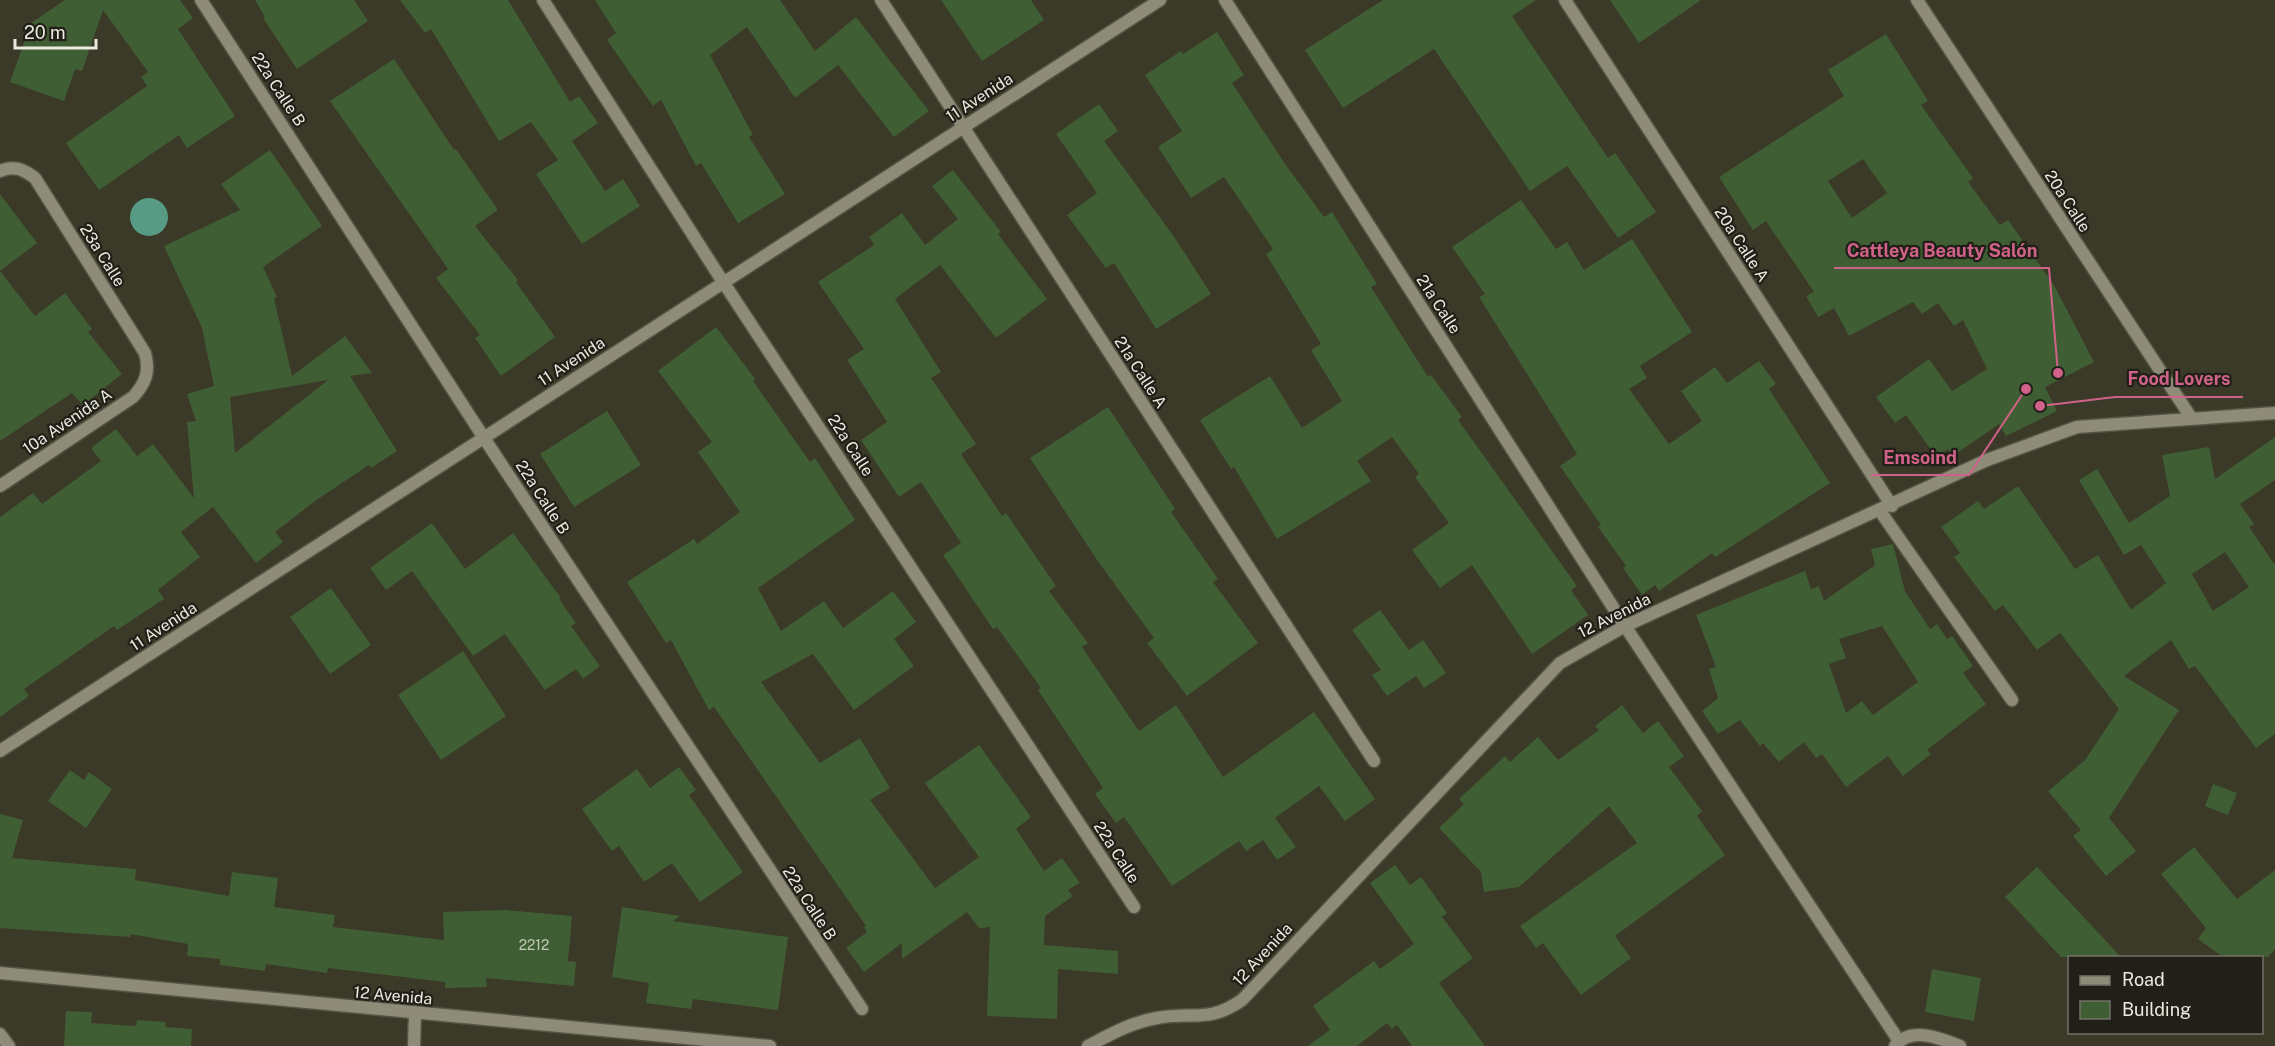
<svg xmlns="http://www.w3.org/2000/svg" width="2275" height="1046" font-family="'Public Sans',sans-serif">
  <style>
    .water { fill: #589b85 }
    .building { fill: #405e33; fill-rule: evenodd }
    .lines { fill: none; stroke-linecap: round; stroke-linejoin: round }
    .minor-casing { stroke: #565545; stroke-width: 15 }
    .tertiary-casing { stroke: #565545; stroke-width: 15 }
    .minor { stroke: #8e8c78; stroke-width: 12 }
    .tertiary { stroke: #8e8c78; stroke-width: 12 }
    .labels { text-anchor: middle; stroke-width: 4.5; stroke-linejoin: round; paint-order: stroke }
    .number-label { font-size: 14px; fill: #c0c7b4 }
    .street-label { font-size: 16px; fill: #ebeadf; stroke: #202018 }
    .leader { fill: none; stroke: #d06289; stroke-width: 2 }
    .callout-dot { fill: #d06289; stroke: #202018; stroke-width: 2 }
    .callout-label { font-size: 18px; text-anchor: middle; font-weight: bold; fill: #d06289; stroke: #202018; stroke-width: 4.5; stroke-linejoin: round; paint-order: stroke }
  </style>
  <rect width="100%" height="100%" fill="#3b3927"/>
  <path class="water" d="M130 217a19 19 0 1 1 38 0a19 19 0 1 1-38 0Z"/>
  <path class="building" d="M65,0h115l13,18 -15,11 57,87 -48,32 -8,-13 -80,55 -33,-47 81,-57 -6,-9 7,-5 -45,-62 -21,61 -7,-2 -11,32 -54,-19 21,-59z
    M255,0h99l14,21 -71,48 -34,-51 2,-1z
    M400,0h108l62,102 9,-6 19,27 -26,18 33,50 18,-12 17,27 -58,38 -46,-70 22,-14 -27,-38 -32,19 -68,-112 -6,4z
    M595,0h185l35,51 41,-34 73,94 -35,26 -56,-72 -43,33 -48,-71 -37,28 43,80 -4,2 36,57 -47,29 -37,-60 -5,3 -35,-66 -8,6 -46,-66 9,-7z
    M941,0h90l13,20 -62,41z
    M1383,0h153l-24,16 96,142 7,-5 41,59 -38,26 -51,-72 -37,25 -96,-142 -91,59 -38,-58z
    M1610,0h91l-62,43z
    M1217,32l27,43 -12,8 53,81 39,53 8,-5 45,72 -6,3 57,90 3,-2 31,42 -4,3 119,166 -6,4 17,25 -56,39 -60,-89 -32,23 -28,-38 37,-27 -34,-46 4,-3 -27,-37 -35,24 14,20 -94,58 -43,-72 -3,2 -31,-49 70,-44 32,52 40,-27 -31,-51 10,-6 -55,-90 7,-5 -49,-72 -33,21 -33,-51 24,-16 -37,-56 36,-24 2,3z
    M1886,34l42,67 -7,4 52,73 -5,4 32,43 8,-5 17,24 30,43 39,75 -49,25 12,24 -51,25 -7,-12 -46,32 -5,-7 -11,9 -31,-43 -11,8 -19,-26 53,-38 23,32 35,-22 -24,-49 -9,6 -16,-23 -16,11 -9,-12 -64,34 -15,-28 -16,9 -12,-21 8,-4 -48,-71 -13,9 -34,-53 125,-81 -16,-26zM1863,159l24,34 -35,25 -24,-37z
    M394,59l60,91 2,-1 42,61 -23,16 43,54 -2,2 39,55 -54,39 -26,-38 5,-3 -44,-57 12,-9 -118,-168z
    M1099,104l19,27 -14,10 71,97 36,56 -55,35 -42,-66 -8,5 -39,-53 30,-22 -41,-59z
    M270,150l52,76 -59,41 14,30 -3,1 18,78 53,-40 27,37 -22,3 47,75 -26,17 -2,-3 -54,36 -40,31 8,10 -27,21 -43,-56 -32,25 19,25 -42,33 6,9 -47,31 -3,-4 -90,63 5,7 -29,21v-200l33,-24 9,11 59,-43 -10,-13 25,-19 21,27 16,-12 41,54 -7,-76 9,-1 -9,-27 27,-8 -12,-58 -38,-82 76,-36 -19,-26zM328,380l-93,73 -5,-56z
    M953,170l48,62 -3,2 49,65 -51,39 -56,-73 -45,34 46,73 -10,6 45,66 -15,10 41,62 4,-3 50,73 -7,5 39,52 -6,4 57,84 37,-26 47,72 91,-65 61,87 -30,22 -26,-35 -44,32 21,29 -19,13 -14,-20 -17,11 -7,-10 -67,45 -48,-69 -8,6 -21,-29 8,-6 -65,-98 3,-2 -44,-61 -4,2 -50,-74 18,-12 -40,-61 -22,15 -38,-57 26,-18 -40,-62 17,-11 -46,-67 56,-37 -5,-8 33,-24 23,32 33,-26 -26,-33z
    M0,194l37,49 -37,28 35,45 30,-23 27,36 -4,3 34,42 -39,31 -11,-12 -72,48z
    M1521,200l35,49 11,-7 17,28 48,-31 60,93 -52,34 7,12 -18,11 40,55 33,-23 -21,-30 34,-24 12,16 32,-22 17,23 -7,5 61,94 -115,74 -3,-4 -53,38 -4,-6 -13,10 -19,-27 3,-2 -28,-39 3,-2 -41,-59 17,-12 -98,-157 6,-3 -33,-47z
    M716,327l39,52 -2,2 57,81 5,-4 40,62 -97,68 23,43 43,-30 19,27 50,-37 23,31 -22,17 20,27 -60,44 -41,-56 -52,28 59,81 40,-25 30,50 -20,12 65,88 44,-31 -54,-74 54,-38 52,72 -15,12 28,42 18,-13 18,25 -12,7 5,6 -28,20 -1,29 74,6v23l-60,-5 -1,50 -70,-3 3,-89 -11,1 -12,-16 -65,47v-16l-38,29 -18,-24 21,-16 -3,-5 2,-1 -152,-219 -5,3 -38,-70 -5,3 -39,-61 67,-43 3,5 43,-32 -42,-60 14,-10 -54,-71z
    M1108,407l67,102 -4,3 47,67 -5,3 45,61 -71,53 -40,-53 7,-5 -57,-78 -67,-102z
    M607,411l34,54 -67,42 -34,-53z
    M2275,437v43l-35,24 14,20 -5,3 26,38v169l-19,14 -61,-82 -6,3 -18,-29 -47,36 55,34 -70,108 27,33 -30,25 -33,-40 8,-6 -33,-39 37,-31 34,-51 -59,-76 -23,17 -34,-45 -8,6 -41,-54 6,-4 -19,-26 37,-26 6,8 34,-23 57,83 23,-14 33,55 35,-27 -25,-38 -17,10 -45,-75 18,-11 32,54 41,-27 -8,-41 47,-8 6,32zM2225,552l24,35 -36,24 -21,-37z
    M432,523l33,46 48,-36 48,65 -2,1 17,24 -5,3 29,40 -17,13 -7,-10 -31,21 -40,-56 -32,22 -61,-85 -26,19 -16,-22z
    M1893,544l12,47 25,38 7,-5 10,15 5,-3 21,30 -10,7 23,31 -59,46 4,4 -28,22 -15,-20 -42,31 -24,-33 -6,4 -12,-16 -25,20 -16,-19 -3,3 -20,-26 -22,14 -16,-23 16,-13 -9,-29 7,-2 -20,-52 109,-44 6,18 8,-3 5,15 51,-36 -4,-16zM1882,626l36,56 -45,33 -11,-14 -16,12 -17,-49 17,-6 -7,-19z
    M331,588l40,57 -41,29 -40,-57z
    M1380,610l29,40 14,-10 23,33 -22,15 -8,-12 -29,20 -15,-21 9,-5 -29,-40z
    M463,651l43,65 -65,44 -43,-65z
    M1622,705l21,28 15,-12 26,35 -15,11 33,44 -5,5 28,39 -110,81 16,22 -50,37 -38,-52 -7,5 -16,-22 117,-83 -28,-37 -90,81 -35,5 -3,-20 -42,-44 25,-24 -5,-5 46,-43 5,6 28,-25 20,23 41,-30 -4,-4z
    M679,767l17,23 -7,5 54,77 -43,30 -28,-39 -28,19 -25,-36 -7,5 -30,-42 55,-40 13,19z
    M70,770l14,10 5,-8 23,17 -26,39 -38,-27z
    M2213,784l24,9 -9,22 -23,-9z
    M0,814l23,6 -11,38 124,11 -1,11 94,16 3,-24 46,6 -4,29 61,8 -2,12 111,13 -1,-28 63,-2 66,6 -4,45 8,1 -2,24 -88,-8 1,9 -42,1v-6l-117,-14 -1,5 -61,-9 -1,7 -45,-6v-6l-33,-3 1,-12 -58,-10v3l-130,-9z
    M2194,847l43,52 38,-29v79l-7,8h-45l-25,-18 8,-11 -45,-54z
    M1395,865l15,20 11,-8 26,36 -5,4 31,41 -34,25 46,63h-73l-15,-21 -5,4 -5,-6 -30,23h-49l22,-16 -17,-24 61,-45 6,8 34,-25 -44,-61z
    M2037,867l84,90h-60l-56,-60z
    M622,907l58,9 -7,5 115,16 -10,73 -85,-11 -2,10 -45,-6 3,-20 -37,-6z
    M1932,969l49,9 -7,43 -49,-9z
    M66,1011l26,1 -1,11 45,3 1,-6 29,2 -1,5 27,2 -1,17h-127z"/>
  <g class="lines">
    <g class="minor-casing">
      <path id="minor" d="M201,0l283,438 378,571
        M543,0l171,268 420,639
        M881,0l493,761
        M1225,0l400,626 274,415
        M1565,0l327,506
        M0,171c14,-6 23,-2 35,7l110,175c5,18 1,30 -12,44l-133,89
        M1880,511l132,189
        M0,751l1160,-751
        M0,1034l9,12
        M414,1046l1,-33
        M1895,1046c16,-20 45,-8 65,0"/>
    </g>
    <g class="tertiary-casing">
      <path id="tertiary" d="M1917,0l275,419
        M0,973l770,73
        M1088,1046c23,-12 44,-24 69,-28 37,-7 50,6 85,-18l318,-337 65,-37 362,-166 90,-33 198,-14"/>
    </g>
    <use href="#minor" class="minor"/>
    <use href="#tertiary" class="tertiary"/>
  </g>
  <g class="labels">
    <g class="number-label">
      <text x="534" y="950">2212</text>
    </g>
    <g class="street-label">
      <text transform="translate(279 89) rotate(57)" y="6">22a Calle B</text>
      <text transform="translate(979 97) rotate(-33)" y="6">11 Avenida</text>
      <text transform="translate(2068 201) rotate(57)" y="6">20a Calle</text>
      <text transform="translate(1742 244) rotate(57)" y="6">20a Calle A</text>
      <text transform="translate(103 255) rotate(58)" y="6">23a Calle</text>
      <text transform="translate(1439 304) rotate(57)" y="6">21a Calle</text>
      <text transform="translate(571 361) rotate(-33)" y="6">11 Avenida</text>
      <text transform="translate(1141 372) rotate(57)" y="6">21a Calle A</text>
      <text transform="translate(67 421) rotate(-34)" y="6">10a Avenida A</text>
      <text transform="translate(851 445) rotate(57)" y="6">22a Calle</text>
      <text transform="translate(543 497) rotate(57)" y="6">22a Calle B</text>
      <text transform="translate(1614 615) rotate(-27)" y="6">12 Avenida</text>
      <text transform="translate(163 626) rotate(-33)" y="6">11 Avenida</text>
      <text transform="translate(1117 852) rotate(57)" y="6">22a Calle</text>
      <text transform="translate(810 903) rotate(57)" y="6">22a Calle B</text>
      <text transform="translate(1262 954) rotate(-47)" y="6">12 Avenida</text>
      <text transform="translate(393 995) rotate(5)" y="6">12 Avenida</text>
    </g>
  </g>
  <path class="leader" d="M2058 373L2049 268H1834M2040 406L2115 397H2243M2026 389L1969 475H1871"/>
  <g class="callout-dot">
    <circle cx="2058" cy="373" r="6"/>
    <circle cx="2040" cy="406" r="6"/>
    <circle cx="2026" cy="389" r="6"/>
  </g>
  <g class="callout-label">
    <text x="1942" y="257">Cattleya Beauty Salón</text>
    <text x="2179" y="385">Food Lovers</text>
    <text x="1920" y="464">Emsoind</text>
  </g>
  <rect x="2068" y="956" width="195" height="78" fill="#202018" stroke="#717168" stroke-width="1.5"/>
  <rect x="2080" y="976" width="30" height="9" fill="#8e8c78" stroke="#717168" stroke-width="1.5"/>
  <text x="2122" y="986" font-size="18" fill="#ebeadf">Road</text>
  <rect x="2080" y="1001" width="30" height="18" fill="#405e33" stroke="#717168" stroke-width="1.5"/>
  <text x="2122" y="1016" font-size="18" fill="#ebeadf">Building</text>
  <path d="M15 39v9h81v-9" fill="none" stroke="#ebeadf" stroke-width="3"/>
  <text x="24" y="39" font-size="18" fill="#ebeadf" stroke="#202018" stroke-width="4.5" paint-order="stroke">20 m</text>
</svg>
